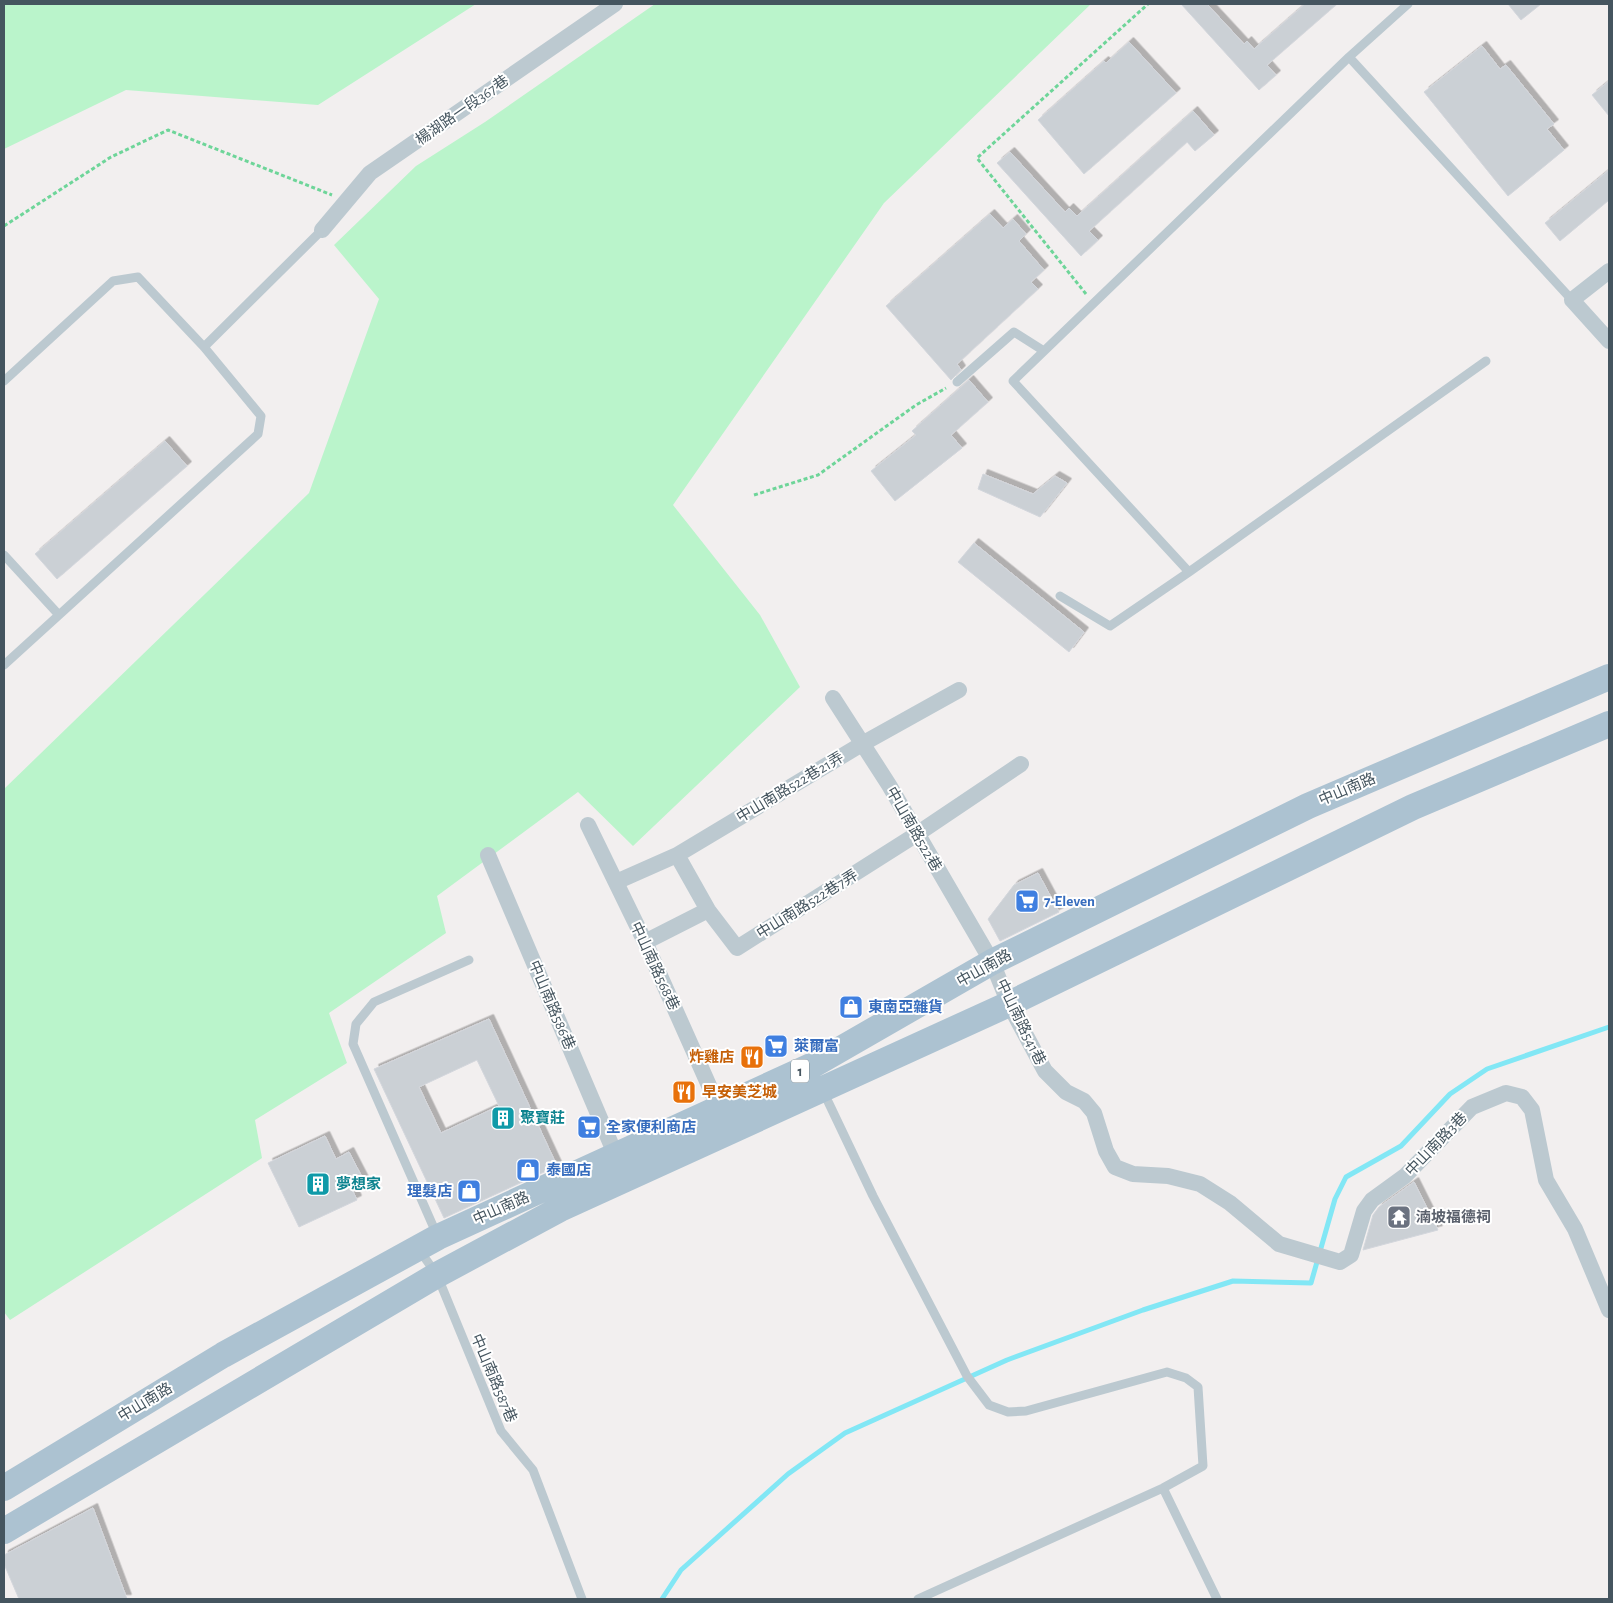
<svg xmlns="http://www.w3.org/2000/svg" width="1613" height="1603" font-family="'Alegreya Sans','Noto Sans TC',sans-serif">
  <style>
    .green { fill: #baf4cb }
    .lines { fill: none; stroke-linecap: round; stroke-linejoin: round }
    .stream { stroke: #82e7f5; stroke-width: 5 }
    .building { fill: #cbd0d5; stroke: #d3d6dc; fill-rule: evenodd; filter: url(#shadow) }
    .path { stroke: #6ed599; stroke-width: 3; stroke-dasharray: 4 2.5; stroke-linecap: butt }
    .service { stroke: #bcc9d0; stroke-width: 9 }
    .minor { stroke: #bcc9d0; stroke-width: 16 }
    .primary { stroke: #acc2d1; stroke-width: 26 }
    .labels { text-anchor: middle; stroke-width: 4; stroke-linejoin: round; paint-order: stroke }
    .shield { fill: #fff; stroke: #7d888f; stroke-width: 1 }
    .shield-label { font-size: 14px; font-weight: bold; fill: #45555f }
    .street-label { font-size: 15px; fill: #45555f; stroke: #fff }
    .shop-label { font-size: 15px; font-weight: bold; fill: #366cbe; stroke: #fff; text-anchor: start }
    .food-label { font-size: 15px; font-weight: bold; fill: #c56008; stroke: #fff; text-anchor: end }
    .culture-label { font-size: 15px; font-weight: bold; fill: #0d838f; stroke: #fff; text-anchor: start }
    .worship-label { font-size: 15px; font-weight: bold; fill: #5b616d; stroke: #fff; text-anchor: start }
  </style>
  <defs>
    <filter id="shadow"><feDropShadow dx="4.5" dy="-4.5" stdDeviation="0" flood-color="#0004"/></filter>
  </defs>
  <rect width="100%" height="100%" fill="#f2efef"/>
  <path class="green" d="M4,4h472l-158,101 -192,-15 -122,59z
    M655,4h436l-207,199 -211,302 87,110 40,72 -167,159 -55,-54 -141,104 9,37 -117,80 18,50 -92,57 7,38 -252,162 -6,-8v-523l305,-296 70,-194 -45,-54 82,-79 69,-44z"/>
  <g class="lines">
    <path class="stream" d="M662,1599l19,-29 107,-96 57,-41 162,-73 136,-50 90,-29 78,2 24,-84 11,-22 55,-31 49,-52 37,-25 122,-42"/>
  </g>
  <path class="building" d="M1181,4h26l37,40 3,-3 7,8 51,-45h32l-70,61 9,10 -17,15z
    M1508,4h33l-20,16z
    M1129,42l47,51 -92,81 -46,-54 66,-59 2,2z
    M1482,46l18,23 6,-4 48,59 -7,5 17,21 -56,46 -84,-104z
    M1609,81v35l-17,-21z
    M1193,111l21,24 -19,16 -8,-9 -98,89 9,9 -17,16 -84,-93 13,-11 55,60 4,-4 8,8z
    M1609,170v30l-49,41 -15,-18z
    M990,214l13,14 10,-9 13,15 -7,7 25,29 -13,12 7,7 -81,75 4,6 -10,10 -65,-74z
    M969,380l19,22 -37,33 11,13 -67,53 -24,-30 45,-36 -4,-4z
    M165,441l22,25 -130,113 -22,-25z
    M983,474l50,20 22,-18 12,7 -27,34 -62,-28z
    M974,543l110,89 -15,20 -111,-90z
    M1038,873l21,39 -59,29 -12,-22 26,-34z
    M489,1019l68,147 -113,52 -70,-149zM477,1060l22,46 -58,27 -22,-46z
    M325,1136l11,23 13,-7 15,29 -13,6 6,13 -58,27 -31,-64z
    M1414,1182l24,48 -75,20 10,-35 6,-8z
    M93,1508l34,91h-108l-15,-35v-9z"/>
  <g class="lines">
    <path class="path" d="M4,226l107,-69 57,-27 164,65
      M1086,294l-109,-136 171,-154
      M754,495l64,-20 98,-70 30,-17"/>
    <path class="service" d="M1349,57l59,-53
      M204,347l118,-117
      M4,381l109,-100 25,-4 66,70 57,69 -3,18 -254,231
      M957,382l57,-50 30,19
      M4,555l55,60
      M1189,572l297,-211
      M1060,596l50,30 79,-54 -176,-191 336,-324 223,243
      M823,1091l50,105 94,180 22,29 19,7 18,-1 141,-39 19,6 12,9 5,79 -40,22 -245,111
      M437,1235l-84,-191 3,-20 18,-22 95,-42
      M420,1251l17,24 64,156 32,39 49,129
      M1163,1488l54,111"/>
    <path class="minor" d="M322,230l48,-57 245,-169
      M1609,271l-37,29 37,41
      M959,690l-97,54 -185,111 31,55 29,38 180,-114 104,-70
      M833,698l56,87 103,177 17,42 36,67 21,21 18,9 10,12 12,38 9,16 18,7 35,2 32,8 30,19 49,41 61,18 11,-7 13,-44 8,-11 33,-24 67,-69 34,-14 16,4 10,13 14,70 29,49 34,81
      M588,825l57,117 74,166
      M488,855l128,301
      M616,882l61,-27
      M645,942l63,-32"/>
    <path class="primary" d="M4,1488l219,-133 215,-118 375,-172 179,-103 316,-156 301,-129
      M4,1531l433,-256 123,-66 449,-205 404,-197 196,-83"/>
  </g>
  <defs>
    <g id="supermarket-square" transform="scale(1.25)"><rect x="-9" y="-9" width="18" height="18" rx="4" fill="#3f7fe0" stroke="#fff"/><path d="M-6-5.5h2.5l.6 2H6L4.5 2H-2.5L-4.4-4H-6ZM-1.5 3.2a1.3 1.3 0 1 0 .1 0ZM3 3.2a1.3 1.3 0 1 0 .1 0Z" fill="#fff"/></g>
    <g id="shop-square" transform="scale(1.25)"><rect x="-9" y="-9" width="18" height="18" rx="4" fill="#3f7fe0" stroke="#fff"/><path d="M-5-2.5h2.3a2.7 3.5 0 0 1 5.4 0H5L5.5 6h-11ZM-1.5-2.5h3a1.5 2.3 0 0 0-3 0Z" fill="#fff"/></g>
    <g id="restaurant-square" transform="scale(1.25)"><rect x="-9" y="-9" width="18" height="18" rx="4" fill="#e8710a" stroke="#fff"/><path d="M-5-6h1v4h1v-4h1v4h1v-4h1v5L-1.5 .5V6h-2V.5L-5-1ZM5-6V6H3V1.5H1.5Q1.5-4 5-6Z" fill="#fff"/></g>
    <g id="building-square" transform="scale(1.25)"><rect x="-9" y="-9" width="18" height="18" rx="4" fill="#0f9aa8" stroke="#fff"/><path d="M-4-6H4V6H1V3H-1V6H-4ZM-2.5-4.3h1.7v1.8h-1.7ZM.8-4.3h1.7v1.8H.8ZM-2.5-1h1.7V.8h-1.7ZM.8-1h1.7V.8H.8Z" fill="#fff"/></g>
    <g id="temple-square" transform="scale(1.25)"><rect x="-9" y="-9" width="18" height="18" rx="4" fill="#6b7280" stroke="#fff"/><path d="M0-6L5-2H3V0L6.5 2.5H4V6H1.5V3h-3V6H-4V2.5H-6.5L-3 0V-2H-5Z" fill="#fff"/></g>
  </defs>
  <g fill-rule="evenodd">
    <use href="#supermarket-square" x="1027" y="901"/>
    <use href="#shop-square" x="851" y="1007"/>
    <use href="#supermarket-square" x="776" y="1046"/>
    <use href="#restaurant-square" x="752" y="1057"/>
    <use href="#restaurant-square" x="684" y="1092"/>
    <use href="#building-square" x="503" y="1118"/>
    <use href="#supermarket-square" x="589" y="1127"/>
    <use href="#shop-square" x="528" y="1170"/>
    <use href="#building-square" x="318" y="1184"/>
    <use href="#shop-square" x="469" y="1191"/>
    <use href="#temple-square" x="1399" y="1217"/>
  </g>
  <g class="labels">
    <rect class="shield" x="791" y="1059.5" width="18" height="23" rx="4"/>
    <g class="shield-label">
      <text x="800" y="1076">1</text>
    </g>
    <g class="street-label">
      <text transform="translate(462 110) rotate(-35)" y="5">楊湖路一段367巷</text>
      <text transform="translate(790 787) rotate(-31)" y="5">中山南路522巷21弄</text>
      <text transform="translate(1347 789) rotate(-23)" y="5">中山南路</text>
      <text transform="translate(914 829) rotate(60)" y="5">中山南路522巷</text>
      <text transform="translate(807 904) rotate(-32)" y="5">中山南路522巷7弄</text>
      <text transform="translate(655 966) rotate(65)" y="5">中山南路568巷</text>
      <text transform="translate(984 968) rotate(-29)" y="5">中山南路</text>
      <text transform="translate(552 1005) rotate(67)" y="5">中山南路586巷</text>
      <text transform="translate(1021 1022) rotate(64)" y="5">中山南路541巷</text>
      <text transform="translate(1436 1144) rotate(-46)" y="5">中山南路3巷</text>
      <text transform="translate(501 1208) rotate(-24)" y="5">中山南路</text>
      <text transform="translate(494 1378) rotate(67)" y="5">中山南路587巷</text>
      <text transform="translate(145 1402) rotate(-31)" y="5">中山南路</text>
    </g>
    <g class="shop-label">
      <text x="1044" y="906">7-Eleven</text>
      <text x="868" y="1012">東南亞雜貨</text>
      <text x="794" y="1051">萊爾富</text>
      <text x="606" y="1132">全家便利商店</text>
      <text x="546" y="1175">泰國店</text>
      <text x="452" y="1196" text-anchor="end">理髮店</text>
    </g>
    <g class="food-label">
      <text x="734" y="1062">炸雞店</text>
      <text x="702" y="1097" text-anchor="start">早安美芝城</text>
    </g>
    <g class="culture-label">
      <text x="520" y="1123">聚寶莊</text>
      <text x="336" y="1189">夢想家</text>
    </g>
    <g class="worship-label">
      <text x="1416" y="1222">湳坡福德祠</text>
    </g>
  </g>
  <rect width="1613" height="1603" fill="none" stroke="#45555f" stroke-width="10"/>
</svg>
